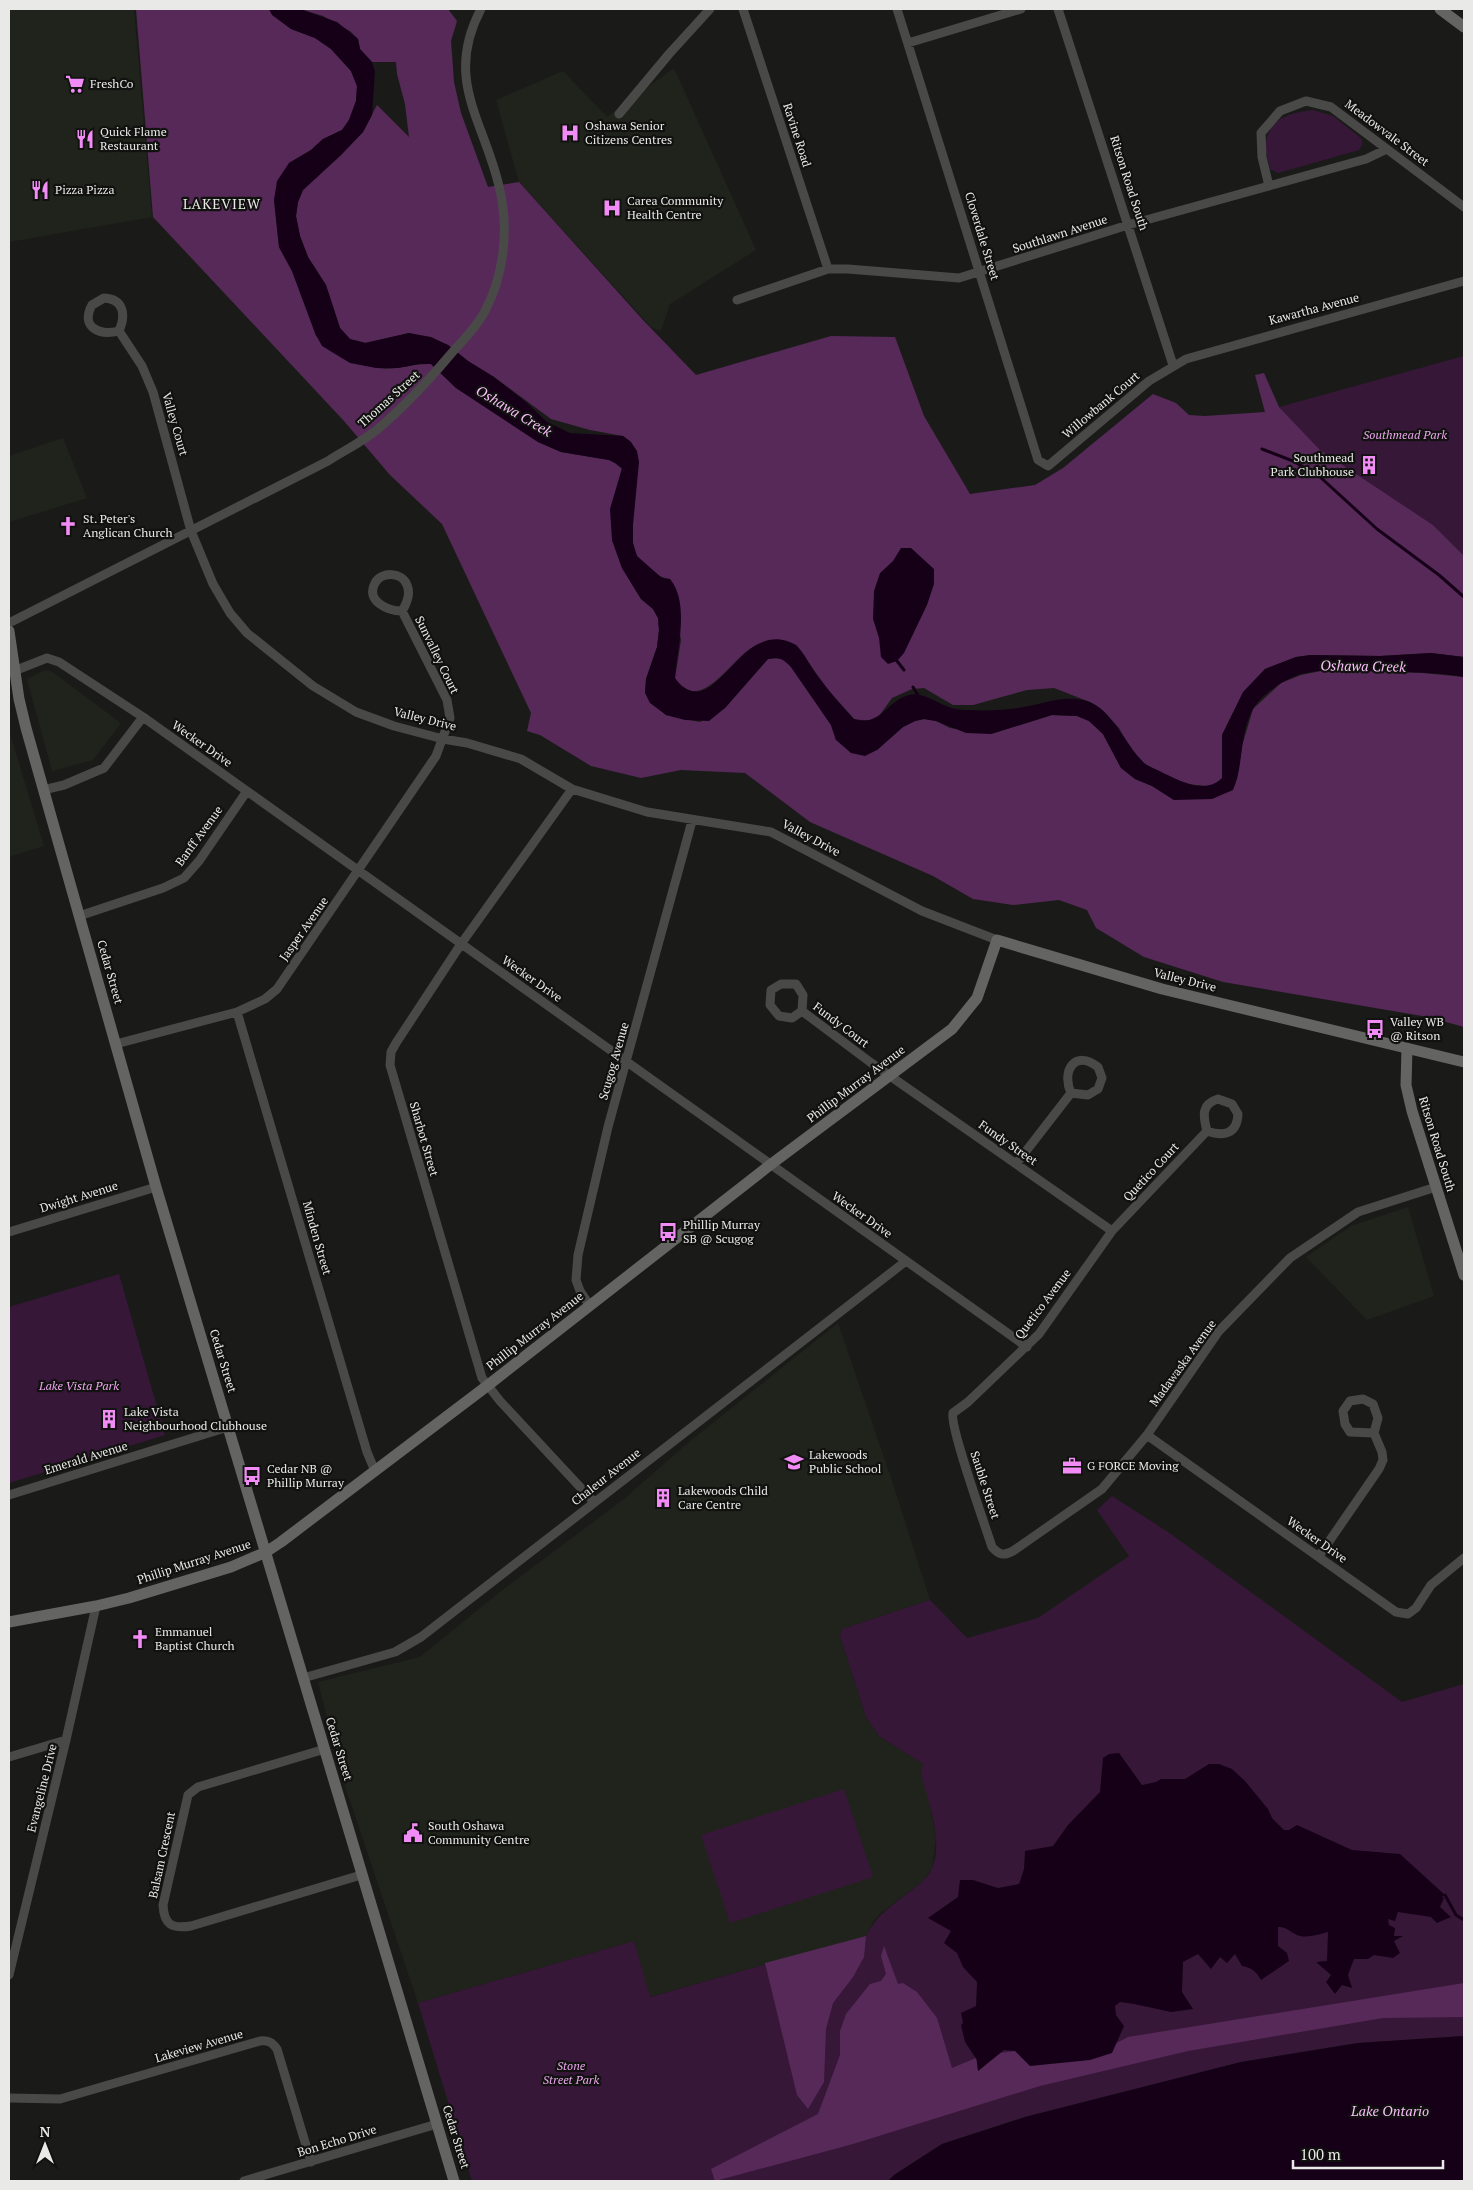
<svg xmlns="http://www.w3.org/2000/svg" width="1473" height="2190" font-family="'PT Serif',serif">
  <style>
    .built { fill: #20231b }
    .green { fill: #371738 }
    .forest { fill: #572959 }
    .water { fill: #160018 }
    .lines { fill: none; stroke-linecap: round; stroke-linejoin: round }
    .stream { stroke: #160018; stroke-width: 3 }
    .street { stroke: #494a48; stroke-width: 9 }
    .secondary { stroke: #646562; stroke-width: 11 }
    .labels { text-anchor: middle; stroke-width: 4.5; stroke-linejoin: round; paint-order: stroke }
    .poi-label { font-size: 12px; fill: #e9eae8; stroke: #11120f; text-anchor: start }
    .street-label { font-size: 12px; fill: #e9eae8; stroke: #11120f }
    .park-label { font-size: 12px; font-style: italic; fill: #eca5ee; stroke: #11120f }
    .neighbourhood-label { font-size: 14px; letter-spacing: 1px; fill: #e9eae8; stroke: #11120f }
    .water-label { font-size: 14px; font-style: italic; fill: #f9bffa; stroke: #11120f }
  </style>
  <rect width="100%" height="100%" fill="#1a1b18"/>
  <path class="built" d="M9,9h125l18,208 -143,25z
    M674,68l82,182 -86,54 -9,27 -10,-4 -132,-145 -23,-82 67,-29 44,46z
    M63,438l24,60 -78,24v-66z
    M45,670l6,1 70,52 -28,37 -41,11 -25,-92z
    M9,730l35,116 -35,11z
    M1408,1207l26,89 -67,24 -61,-63 45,-31z
    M838,1323l54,158 38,119 -88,29 -2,7 26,81 13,19 44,28 13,74 -4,30 -9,13 -41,31 -8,8 -8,16 -217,61 -15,-56 -216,62 -75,-223 -25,-98 102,-25 81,-66 123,-92 65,-57z"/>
  <path class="green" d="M1313,110l20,6 29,23v6l-3,5 -81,23 -8,-4c-1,-8 -6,-19 -4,-27 4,-25 26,-29 47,-32z
    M1464,356v200l-31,-31 -113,-75 -41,-43z
    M119,1274l46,161 -156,48v-176z
    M1112,1496l56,36 234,170 62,-18v352l-106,7 -117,19 -216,55 -83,27 -48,31 -6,6h-416l-54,-178 216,-62 16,56 216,-61c11,-21 24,-29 42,-43 9,-7 20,-15 24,-25 12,-26 -4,-68 -11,-94l2,-10 -44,-28 -13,-19 -26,-81 2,-7 88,-29 37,38 71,-20 91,-62 -32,-46z
    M844,1789l29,88 -143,46 -29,-88z"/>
  <path class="forest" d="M136,9h133l4,6 18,14 24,9 16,11 20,22 6,15 -1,15 -7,19 -7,10 -19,9 -12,11 -22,13 -15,37 5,47 13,24 24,65c12,6 51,31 62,32 18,3 35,-5 53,-4l25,24 82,54 23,10 48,8 6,3 7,6 -10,71 10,28 19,31 12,10 5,9 1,12 -2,17 -11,32 -1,14 21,22 34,7 25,-14 43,-49c11,-2 15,-1 23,8l40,58 5,15 41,10 26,-23 12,-6 9,-2 12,2 14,7 41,6 61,-19 25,1 12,5 14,13 18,34 14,11 17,7 22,14 63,-20 5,-34 11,-37 28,-26 20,-8 25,-5 97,3 41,4v350l-36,-10 -205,-35 -79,-25 -48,-29 -9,-18 -28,-10 -46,5 -40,-6 -40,-23 -123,-54 -65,-49 -64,-3 -40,8 -50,-12 -51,-31 -13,-4 4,-18 -89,-189 -52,-49 -46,-54 -191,-204z
    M300,9h148l9,12 -6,20 3,41 7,31 27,74 31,-5 124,138 53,55 135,-39 64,1 29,79 46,78 65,-9 28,-17 90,-74 23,9 13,12 16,1 60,-4 -10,-37 9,-2 15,34 41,43 113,75 31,31v101l-33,-4 -51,3 -69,-1 -15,2 -31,12 -22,24 -21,42v43l-6,6 -8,2 -23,-2 -40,-20 -15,-16 -11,-20 -13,-14 -16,-12 -36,-14 -27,2 -54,15h-20l-29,-17 -12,1 -20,9 -13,18 -10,5 -15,-2 -26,-29 -32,-45c-8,-1 -27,-4 -35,-2 -27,7 -59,77 -86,35l6,-38 -11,-61c-11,-1 -28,-13 -33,-23 -2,-4 -3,-9 -4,-13l-2,-101 -8,-6 -33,-6 -39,-11 -57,-42 -26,-16 -20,-16 -39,-12 -43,10 -16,-4 -10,-11 -14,-43 -18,-28 -8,-21 -4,-20 2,-14 5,-12 38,-35 22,-23 14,-27 32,32 -4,-33 -8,-30 -1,-12h-24l-12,-13 -2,-10 -8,-8 -27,-15z
    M866,1936l-2,21 -11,20 -20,26 -7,26 -2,53 -16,27 -11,-14 -32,-132z
    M884,1946l14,38 5,-1 14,9 20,26 15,50 24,-10 2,13 22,-18 15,-2 76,5 37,-19 336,-54v34l-81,1 -195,33 -148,35 -187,58 -138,37 -4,-12 107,-55 22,-59v-24l6,-17 24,-30 11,-3 5,-7 -5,-18z"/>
  <path class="water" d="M269,9h31l37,13 21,17 2,10 12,13 3,9 -3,44 -9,17 -22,23 -38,35 -5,12 -2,14 4,20 8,21 18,28 14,43 10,11 15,4 44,-10 22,4 17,8 20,16 26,16 32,25 21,20 23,11 53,3 8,6 6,9 2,11 -6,63v18l4,13 25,22 8,1c20,24 7,71 5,99 7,11 20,18 33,10 23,-14 44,-58 79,-47 3,1 8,3 10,5 8,8 13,20 20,29 11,15 24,30 37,44 27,8 32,-18 55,-24 14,-4 30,10 43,13 6,2 13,2 19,2 17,1 36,0 53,-3 23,-4 40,-12 63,-6 24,7 39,44 56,61 5,5 13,7 20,11 18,8 42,22 59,5v-43l21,-43 22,-23 31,-12 15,-2 69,1 51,-3 33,4v20c-30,-5 -60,-5 -91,-6 -23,0 -48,-3 -72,3 -16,5 -40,20 -48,35 -14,25 -9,56 -20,81l-21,9 -38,1 -22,-14 -17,-7 -14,-11 -18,-34 -14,-13 -12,-5 -25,-1 -61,19 -25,-1 -30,-12 -12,-2 -9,2 -12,6 -26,23 -12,6 -14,-3 -15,-13 -5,-15 -40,-58c-8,-9 -12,-10 -23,-8l-43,49 -16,13 -24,-1 -19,-5 -16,-12 -5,-10 1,-14 11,-32 2,-17 -1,-12 -5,-9 -12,-10 -19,-31 -10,-28 -2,-31 12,-41 -7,-5 -6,-3 -48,-8 -23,-10 -82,-54 -25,-24h-12l-21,4h-22l-26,-5 -28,-17 -6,-11 -24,-64 -13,-24 -5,-47 3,-19 12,-18 22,-13 12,-11 19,-9 7,-10 7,-19 1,-15 -6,-15 -20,-22 -16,-11 -24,-9 -19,-14z
    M901,548h10l23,21v15l-7,21 -23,48 -7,8 -9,3 -7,-7 -2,-19 -6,-19 1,-28 6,-18 13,-12z
    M1119,1753l23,32 14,-3 5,-3h24l24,-15h10l13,5 13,12 23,28 4,9 12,12h5l8,-5 55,25 48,4 45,41 -3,2 2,1 -4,9 11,10 -14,6 -6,-6 -33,-5 -3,9 -7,-2 1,6 6,3 -1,8h9l-9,5 6,12 -7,5 -19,-3 -6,4h-14l-6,16 4,13 -10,-3 -7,9 -9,-12 5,-7 -15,-13 11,-1 1,-29c-9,2 -19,6 -28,4 -8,-2 -13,-10 -22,-9v19l9,7 2,8 -28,19c-5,-9 -9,-12 -19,-14l-7,-12 -8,9 -7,-6 -9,12 -13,-15 -15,8 -1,30 11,17 -22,3 -37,-8 -14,-2 -5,4 1,9 8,11 -12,27 -22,7 -60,6 -15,-15 -11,-1 -26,21 -1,-11 -12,-18 -4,-17 2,-2 -2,-10 15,-7 1,-24 -14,-15 -6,-14 -13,-10 7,-12 -23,-13 30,-21 2,-17h13l25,8 21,-4 5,-15 1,-18 28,-5 15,-21 32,-33 3,-34 6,-4z
    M1464,2036v145h-576l6,-6 48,-31 83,-27 216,-55 117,-19z"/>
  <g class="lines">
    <path class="stream" d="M1262,449l31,12 26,15 58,53 62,46 25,22
      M897,661l7,9
      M913,687l6,10
      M1445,1895l11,20 8,5"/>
    <path class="street" d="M743,9l85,260
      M897,9l141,451 10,6 101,-85 37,-22 278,-78
      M1058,9l115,356
      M908,43l113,-34
      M619,114l50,-60 41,-45
      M1269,186l-7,-29 -1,-24 19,-22 26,-10 25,6 133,100
      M104,298c20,1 22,17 15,33 -20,5 -39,-4 -27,-26z
      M737,300l91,-31h20l111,9 169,-53 238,-66 21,-10
      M119,331l23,35 11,26 38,139 22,53 17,29 17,20 66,53 43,26 38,14 49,13 24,4 54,16 51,30 75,23 124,20 151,79 75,29
      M9,623l319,-162c17,-11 36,-20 51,-33 26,-22 49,-47 71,-73 12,-14 27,-28 35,-44 20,-38 24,-84 14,-125 -16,-67 -55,-107 -18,-177
      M14,671l33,-13 12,4 84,55 884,630
      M572,789l-111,155 -65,99 -5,9 -1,13 92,313 18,23 94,101
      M43,790l21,-5 40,-17 39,-51
      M79,916l84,-28 21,-10 15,-17 48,-70
      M802,1011l-10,7 -13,-2 -9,-11 1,-15 10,-6h15l7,11 -1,16 68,51 242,169
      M237,1012l130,440 8,19
      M116,1044l121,-32 28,-13 12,-10 159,-233 14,-38 -3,-18 -45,-89c5,-8 9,-17 5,-26 -5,-13 -25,-14 -32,-2 -10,18 13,28 27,28
      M1207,1131c-4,-15 -6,-27 11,-32l14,5 6,10c-1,20 -14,23 -31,17l-95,100 -73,103 -71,68 -15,11c-4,12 33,115 39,134 7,8 12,9 21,4l89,-62 45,-54 72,-104 71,-73 68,-46 78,-25
      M1016,1164l55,-71 17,2 10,-6 4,-11 -4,-11c-23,-18 -37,4 -27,26
      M9,1232l147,-45
      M590,1306l-10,-15 -4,-11 2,-25 30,-128 84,-306
      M1147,1435l249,177 12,2 8,-6 15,-23 33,-27
      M9,1495l219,-68
      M1319,1556l60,-87 4,-9 -1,-8 -8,-19 4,-15 -5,-14 -10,-5 -13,2 -7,10 2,13 5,8 24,1
      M303,1678l92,-26 26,-15 485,-376
      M325,1749l-127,38 -10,8 -25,110c1,20 9,24 28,21l170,-51
      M9,1757l57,-17
      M9,1975l57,-235 30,-134
      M9,2098l51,1 200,-58c8,-1 12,1 17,8l34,113
      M244,2181l193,-57"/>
    <path class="secondary" d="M1440,9l24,18
      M9,631l10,68 7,29 130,459 298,994
      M1407,1048l-1,37 6,26 52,164
      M9,1622l87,-16 33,-8 102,-31 35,-15 15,-10 206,-156 283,-221 182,-136 25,-31 20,-58 165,49 302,73"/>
  </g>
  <defs>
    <g id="supermarket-bare" transform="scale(1.5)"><path d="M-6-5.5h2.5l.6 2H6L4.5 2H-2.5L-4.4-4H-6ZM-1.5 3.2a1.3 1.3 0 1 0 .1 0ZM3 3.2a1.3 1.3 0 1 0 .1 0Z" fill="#f18bf5" stroke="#11120f" stroke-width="2.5" paint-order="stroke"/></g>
    <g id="hospital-bare" transform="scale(1.5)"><path d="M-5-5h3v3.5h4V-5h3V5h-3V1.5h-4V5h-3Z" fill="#f18bf5" stroke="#11120f" stroke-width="2.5" paint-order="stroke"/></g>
    <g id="restaurant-bare" transform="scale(1.5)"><path d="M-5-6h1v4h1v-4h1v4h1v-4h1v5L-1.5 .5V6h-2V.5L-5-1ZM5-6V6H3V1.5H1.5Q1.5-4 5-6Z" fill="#f18bf5" stroke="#11120f" stroke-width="2.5" paint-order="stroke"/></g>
    <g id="building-bare" transform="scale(1.5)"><path d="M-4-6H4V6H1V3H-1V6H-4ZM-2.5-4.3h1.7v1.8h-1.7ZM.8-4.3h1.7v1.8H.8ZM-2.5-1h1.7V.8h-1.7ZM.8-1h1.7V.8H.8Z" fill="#f18bf5" stroke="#11120f" stroke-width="2.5" paint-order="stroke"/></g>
    <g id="church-bare" transform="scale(1.5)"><path d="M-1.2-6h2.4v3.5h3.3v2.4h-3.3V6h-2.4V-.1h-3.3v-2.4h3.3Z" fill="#f18bf5" stroke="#11120f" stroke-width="2.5" paint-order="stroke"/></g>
    <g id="bus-bare" transform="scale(1.5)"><path d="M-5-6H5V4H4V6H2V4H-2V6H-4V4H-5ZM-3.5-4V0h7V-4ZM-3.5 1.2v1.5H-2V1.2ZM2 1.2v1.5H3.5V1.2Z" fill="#f18bf5" stroke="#11120f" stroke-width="2.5" paint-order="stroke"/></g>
    <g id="school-bare" transform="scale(1.5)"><path d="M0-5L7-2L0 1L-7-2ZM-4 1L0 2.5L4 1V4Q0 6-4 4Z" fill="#f18bf5" stroke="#11120f" stroke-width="2.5" paint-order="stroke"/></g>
    <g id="office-bare" transform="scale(1.5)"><path d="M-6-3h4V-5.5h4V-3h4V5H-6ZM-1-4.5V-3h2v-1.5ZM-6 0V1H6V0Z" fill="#f18bf5" stroke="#11120f" stroke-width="2.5" paint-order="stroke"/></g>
    <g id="civic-bare" transform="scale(1.5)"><path d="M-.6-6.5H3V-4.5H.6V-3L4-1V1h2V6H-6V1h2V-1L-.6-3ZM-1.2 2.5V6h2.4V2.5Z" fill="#f18bf5" stroke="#11120f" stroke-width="2.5" paint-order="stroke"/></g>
  </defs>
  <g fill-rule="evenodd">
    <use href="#supermarket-bare" x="75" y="84"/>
    <use href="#hospital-bare" x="570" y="133"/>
    <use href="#restaurant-bare" x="85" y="139"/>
    <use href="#restaurant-bare" x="40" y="190"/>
    <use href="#hospital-bare" x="612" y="208"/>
    <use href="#building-bare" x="1369" y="465"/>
    <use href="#church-bare" x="68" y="526"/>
    <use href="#bus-bare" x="1375" y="1029"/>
    <use href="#bus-bare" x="668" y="1232"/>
    <use href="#building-bare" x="109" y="1419"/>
    <use href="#school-bare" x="794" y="1462"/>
    <use href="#office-bare" x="1072" y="1466"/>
    <use href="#bus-bare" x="252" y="1476"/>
    <use href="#building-bare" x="663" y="1498"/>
    <use href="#church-bare" x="140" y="1639"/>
    <use href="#civic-bare" x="413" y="1833"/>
  </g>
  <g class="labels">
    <g class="poi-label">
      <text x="90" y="88">FreshCo</text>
      <text x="585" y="130">Oshawa Senior<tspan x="585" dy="14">Citizens Centres</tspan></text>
      <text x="100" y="136">Quick Flame<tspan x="100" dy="14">Restaurant</tspan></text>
      <text x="55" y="194">Pizza Pizza</text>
      <text x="627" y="205">Carea Community<tspan x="627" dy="14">Health Centre</tspan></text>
      <text x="1354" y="462" text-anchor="end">Southmead<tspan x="1354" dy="14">Park Clubhouse</tspan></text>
      <text x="83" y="523">St. Peter's<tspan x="83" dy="14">Anglican Church</tspan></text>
      <text x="1390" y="1026">Valley WB<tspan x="1390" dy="14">@ Ritson</tspan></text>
      <text x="683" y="1229">Phillip Murray<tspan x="683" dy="14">SB @ Scugog</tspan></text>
      <text x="124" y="1416">Lake Vista<tspan x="124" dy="14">Neighbourhood Clubhouse</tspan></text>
      <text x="809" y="1459">Lakewoods<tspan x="809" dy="14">Public School</tspan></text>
      <text x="1087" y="1470">G FORCE Moving</text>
      <text x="267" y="1473">Cedar NB @<tspan x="267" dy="14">Phillip Murray</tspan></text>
      <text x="678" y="1495">Lakewoods Child<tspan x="678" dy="14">Care Centre</tspan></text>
      <text x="155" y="1636">Emmanuel<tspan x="155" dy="14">Baptist Church</tspan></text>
      <text x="428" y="1830">South Oshawa<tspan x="428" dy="14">Community Centre</tspan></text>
    </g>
    <g class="street-label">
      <text transform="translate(1387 133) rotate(37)" y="4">Meadowvale Street</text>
      <text transform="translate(797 135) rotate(72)" y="4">Ravine Road</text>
      <text transform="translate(1129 183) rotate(72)" y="4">Ritson Road South</text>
      <text transform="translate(1060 234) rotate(-18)" y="4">Southlawn Avenue</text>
      <text transform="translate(982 236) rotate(73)" y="4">Cloverdale Street</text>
      <text transform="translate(1314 309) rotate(-15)" y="4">Kawartha Avenue</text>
      <text transform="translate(389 399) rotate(-42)" y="4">Thomas Street</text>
      <text transform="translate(1101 405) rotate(-40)" y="4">Willowbank Court</text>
      <text transform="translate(175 424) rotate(74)" y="4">Valley Court</text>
      <text transform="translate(437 655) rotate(64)" y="4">Sunvalley Court</text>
      <text transform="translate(425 719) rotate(14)" y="4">Valley Drive</text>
      <text transform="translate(202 744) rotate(35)" y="4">Wecker Drive</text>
      <text transform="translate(199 836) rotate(-54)" y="4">Banff Avenue</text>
      <text transform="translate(811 838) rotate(28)" y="4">Valley Drive</text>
      <text transform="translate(304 929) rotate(-55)" y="4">Jasper Avenue</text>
      <text transform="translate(110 972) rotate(74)" y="4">Cedar Street</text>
      <text transform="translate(532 979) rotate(35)" y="4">Wecker Drive</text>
      <text transform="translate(1185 980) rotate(14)" y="4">Valley Drive</text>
      <text transform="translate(841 1025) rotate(37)" y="4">Fundy Court</text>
      <text transform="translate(614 1061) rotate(-74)" y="4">Scugog Avenue</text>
      <text transform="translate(856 1084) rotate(-37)" y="4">Phillip Murray Avenue</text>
      <text transform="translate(424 1139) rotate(74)" y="4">Sharbot Street</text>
      <text transform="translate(1008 1143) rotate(35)" y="4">Fundy Street</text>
      <text transform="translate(1437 1144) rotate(73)" y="4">Ritson Road South</text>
      <text transform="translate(1151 1172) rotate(-47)" y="4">Quetico Court</text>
      <text transform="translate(79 1197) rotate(-17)" y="4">Dwight Avenue</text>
      <text transform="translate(862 1215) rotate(35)" y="4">Wecker Drive</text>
      <text transform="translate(317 1238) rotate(74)" y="4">Minden Street</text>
      <text transform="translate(1043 1304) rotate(-53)" y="4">Quetico Avenue</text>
      <text transform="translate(535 1331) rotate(-38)" y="4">Phillip Murray Avenue</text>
      <text transform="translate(223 1361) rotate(73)" y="4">Cedar Street</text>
      <text transform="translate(1183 1363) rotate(-54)" y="4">Madawaska Avenue</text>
      <text transform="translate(86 1458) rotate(-17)" y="4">Emerald Avenue</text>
      <text transform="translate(606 1477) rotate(-38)" y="4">Chaleur Avenue</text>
      <text transform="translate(985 1485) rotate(72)" y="4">Sauble Street</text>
      <text transform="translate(1317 1540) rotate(35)" y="4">Wecker Drive</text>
      <text transform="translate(194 1562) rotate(-18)" y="4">Phillip Murray Avenue</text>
      <text transform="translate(339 1749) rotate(73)" y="4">Cedar Street</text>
      <text transform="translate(42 1788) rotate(-76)" y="4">Evangeline Drive</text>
      <text transform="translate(162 1855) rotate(-78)" y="4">Balsam Crescent</text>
      <text transform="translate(199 2046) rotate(-16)" y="4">Lakeview Avenue</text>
      <text transform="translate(456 2137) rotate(73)" y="4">Cedar Street</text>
      <text transform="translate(337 2141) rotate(-17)" y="4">Bon Echo Drive</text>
    </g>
    <g class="park-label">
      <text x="1405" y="439">Southmead Park</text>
      <text x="79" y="1390">Lake Vista Park</text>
      <text x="571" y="2070">Stone<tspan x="571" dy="14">Street Park</tspan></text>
    </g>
    <g class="neighbourhood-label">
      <text x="222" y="209">LAKEVIEW</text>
    </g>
    <g class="water-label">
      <text transform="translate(514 411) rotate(31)" y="5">Oshawa Creek</text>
      <text transform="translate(1363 666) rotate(1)" y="5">Oshawa Creek</text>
      <text x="1390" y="2116">Lake Ontario</text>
    </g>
  </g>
  <rect width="1473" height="2190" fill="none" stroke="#e9eae8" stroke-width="20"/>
  <g transform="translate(45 2145)" stroke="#11120f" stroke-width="4" paint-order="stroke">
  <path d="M0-4L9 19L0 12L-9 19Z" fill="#e9eae8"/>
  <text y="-8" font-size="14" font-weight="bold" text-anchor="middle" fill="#e9eae8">N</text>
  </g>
  <path d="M1293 2160v8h150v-8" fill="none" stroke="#e9eae8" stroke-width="2.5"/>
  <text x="1300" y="2160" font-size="15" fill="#e9eae8" stroke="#11120f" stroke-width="4" paint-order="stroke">100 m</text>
</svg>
